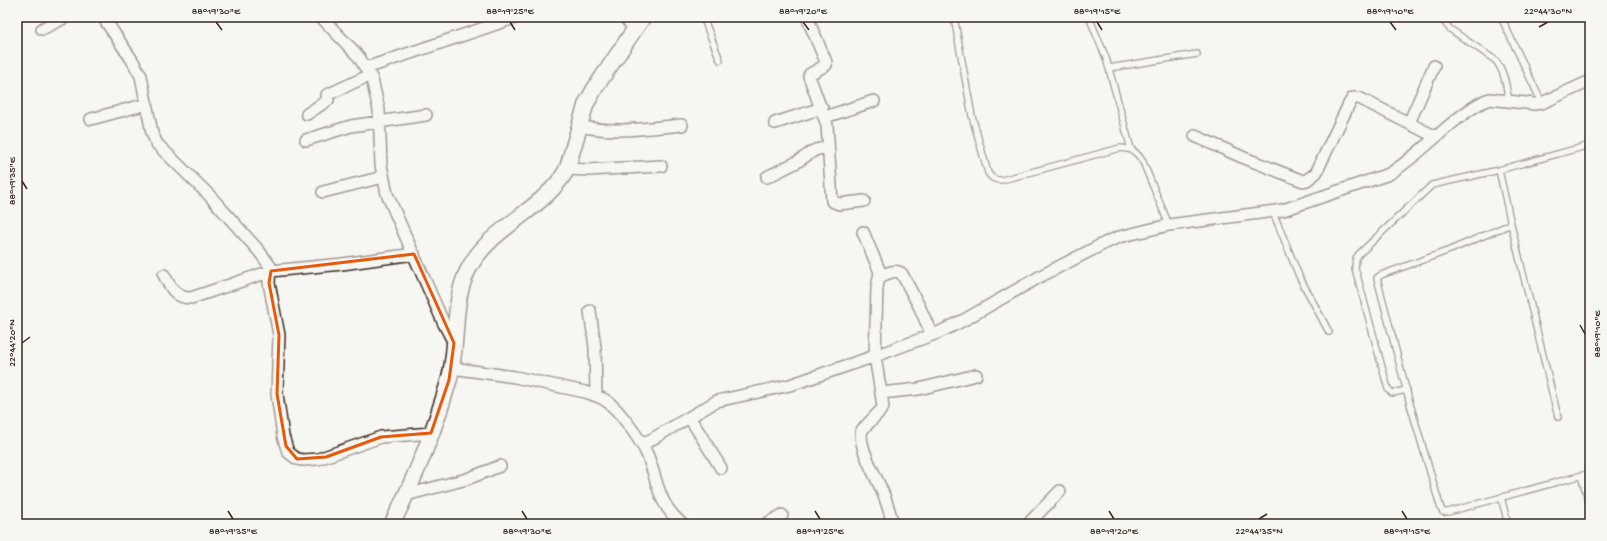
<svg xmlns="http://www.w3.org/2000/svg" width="1607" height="541" font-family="'Gochi Hand',sans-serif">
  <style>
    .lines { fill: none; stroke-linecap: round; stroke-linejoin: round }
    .lane-casing { stroke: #3b2a1e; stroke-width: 8 }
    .street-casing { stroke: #3b2a1e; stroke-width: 14 }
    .secondary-casing { stroke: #3b2a1e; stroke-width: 18 }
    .lane { stroke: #f6f6f2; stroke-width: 5.5 }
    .street { stroke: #f6f6f2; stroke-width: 11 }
    .secondary { stroke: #f6f6f2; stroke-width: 15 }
    .marked { fill: none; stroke: #e8590c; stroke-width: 3; stroke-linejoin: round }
    .ticks { fill: none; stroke: #3b2a1e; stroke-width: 1.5 }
    .neatline { fill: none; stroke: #3b2a1e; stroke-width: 1.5 }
    .ticks-label { font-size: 10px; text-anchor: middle; fill: #3b2a1e }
  </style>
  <rect width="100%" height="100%" fill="#f6f6f2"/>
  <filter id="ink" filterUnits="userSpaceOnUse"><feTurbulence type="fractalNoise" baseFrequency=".025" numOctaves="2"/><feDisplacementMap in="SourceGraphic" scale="8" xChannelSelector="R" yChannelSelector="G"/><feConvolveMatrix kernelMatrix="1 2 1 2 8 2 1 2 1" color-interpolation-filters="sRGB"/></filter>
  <g filter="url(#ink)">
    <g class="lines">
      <g class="lane-casing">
        <path id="lane" d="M703,17l17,43
          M954,17l18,99 16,57c4,6 7,7 14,7l118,-32c13,1 16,3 23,14l26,63
          M1089,17l17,41 25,91
          M1440,17l10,12 45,31c10,11 11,27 14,41
          M1501,17l41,86
          M1109,68l88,-14
          M1499,170l12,54 47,193
          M1273,212l26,64 30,56
          M1511,224l-61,26 -69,25 -4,3 33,126 31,105 2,3h5l142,-39
          M1407,390l-15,3 -4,-4 -33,-121 1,-10 3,-4 73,-69 67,-15 91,-25
          M1581,476l9,29
          M1501,497l7,27"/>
      </g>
      <g class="street-casing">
        <path id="street" d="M103,17l29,43 9,16 11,57 5,11 53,52 49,55 11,15 -1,17 10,52 -2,59 6,42 5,16 9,7 6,1 15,-1 63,-22 50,-4
          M321,17l38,40 13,22 7,31 2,55 6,29 57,130 10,19
          M624,17l11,12
          M807,17l19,45v3l-16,9 -1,2 18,49 5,76 7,3 25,-3
          M42,29l24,-12
          M366,68l151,-51
          M307,114l21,-14 -1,-5 43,-20
          M825,117l49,-16
          M91,119l56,-15
          M775,123l47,-15
          M1409,123l25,-57
          M579,126c34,8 69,2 103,-1
          M1195,136l47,21 61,24 4,-1 9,-7 33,-69 4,-6h6l77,39
          M306,140l45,-14 75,-11
          M567,169l20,1 74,-4
          M767,177l30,-15 18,-12 13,-3
          M323,192l60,-15
          M863,232l17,40 -3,16 -2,68 8,50 -1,3 -20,21c-5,15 14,46 20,61 5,11 8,22 11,33
          M164,275c7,13 11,23 27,23l80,-27 71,-7 72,-10
          M879,277c7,-3 17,-9 23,-3l17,32 13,29
          M590,311l5,36 1,48
          M452,368l63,9 70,15c7,2 13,4 20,8 13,8 35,39 42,54 11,27 10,49 35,70
          M881,393l38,-4 57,-14
          M690,418l31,50
          M642,445l75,-44 73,-16 85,-29 65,-24 24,-12 77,-44 64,-33 14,-6 50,-12 114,-15 106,-36c34,-21 60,-54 95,-73l6,-2 44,5 8,-1 48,-22
          M406,495l61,-16 33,-13
          M766,524l16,-9
          M1028,524l32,-33"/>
      </g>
      <g class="secondary-casing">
        <path id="secondary" d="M392,524c23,-46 43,-95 57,-144 10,-36 2,-76 19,-110 21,-43 77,-60 99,-101l19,-65 9,-16 48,-71"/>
      </g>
      <use href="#lane" class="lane"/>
      <use href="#street" class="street"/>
      <use href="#secondary" class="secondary"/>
    </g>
  </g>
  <path d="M0 0H1607V541H0ZM414,254l40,89 -5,37 -18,53 -50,4 -55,20 -29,2 -11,-13 -9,-52 2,-59 -10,-52 2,-12z" fill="#f6f6f2" fill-opacity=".55" fill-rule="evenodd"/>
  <path class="marked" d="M414,254l40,89 -5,37 -18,53 -50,4 -55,20 -29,2 -11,-13 -9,-52 2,-59 -10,-52 2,-12z"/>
  <path class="ticks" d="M216,22l6,8M510,22l5,8M803,22l6,8M1097,22l5,8M1390,22l6,8M1539,27l9,-5M22,181l5,8M1580,325l5,9M22,343l8,-6M228,511l5,8M522,511l5,8M815,511l5,8M1109,511l5,8M1402,511l5,8M1259,519l8,-5"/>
  <rect width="1607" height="541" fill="none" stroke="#f6f6f2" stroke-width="44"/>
  <rect x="22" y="22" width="1563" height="497" class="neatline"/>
  <g class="ticks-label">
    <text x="216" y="14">88°19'30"E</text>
    <text x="510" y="14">88°19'25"E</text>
    <text x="803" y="14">88°19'20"E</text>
    <text x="1097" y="14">88°19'15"E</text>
    <text x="1390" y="14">88°19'10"E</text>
    <text x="1548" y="14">22°44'30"N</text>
    <text transform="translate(11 181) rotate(-90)" y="4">88°19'35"E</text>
    <text transform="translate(1596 334) rotate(-90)" y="4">88°19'10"E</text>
    <text transform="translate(11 343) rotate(-90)" y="4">22°44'20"N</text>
    <text x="233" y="534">88°19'35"E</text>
    <text x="527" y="534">88°19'30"E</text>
    <text x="820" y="534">88°19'25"E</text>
    <text x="1114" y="534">88°19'20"E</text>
    <text x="1259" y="534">22°44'35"N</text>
    <text x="1407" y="534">88°19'15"E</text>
  </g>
</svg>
